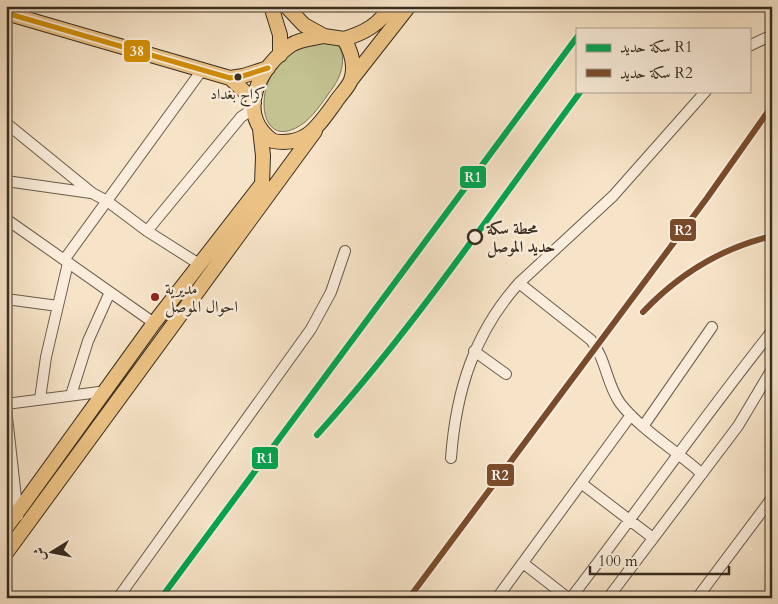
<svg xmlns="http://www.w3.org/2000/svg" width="778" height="604" font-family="Cardo,Amiri,serif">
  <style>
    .green { fill: #c4c291; stroke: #7e7859 }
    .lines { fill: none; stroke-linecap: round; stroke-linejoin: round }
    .minor-casing { stroke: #685c4b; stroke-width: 12 }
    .major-casing { stroke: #382e21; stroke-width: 16 }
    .minor { stroke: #faeddb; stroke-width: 10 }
    .major { stroke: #ecc284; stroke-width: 14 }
    .bus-1-casing { stroke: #faeddb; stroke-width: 9 }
    .bus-1 { stroke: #d18e07; stroke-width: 5 }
    .rail-1-casing { stroke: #faeddb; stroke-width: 10 }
    .rail-2-casing { stroke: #faeddb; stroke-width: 10 }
    .rail-1 { stroke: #00a651; stroke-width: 6 }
    .rail-2 { stroke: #7a4b2a; stroke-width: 6 }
    .bus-dot { fill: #382e21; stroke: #faeddb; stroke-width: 2 }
    .stop-dot { fill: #faeddb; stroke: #382e21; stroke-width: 2.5 }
    .poi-dot { fill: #8f2418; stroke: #faeddb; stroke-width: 2 }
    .labels { text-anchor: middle; stroke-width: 5; stroke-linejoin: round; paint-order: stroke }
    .bus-label { font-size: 15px; fill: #382e21; stroke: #faeddb }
    .stop-label { font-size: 16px; font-weight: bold; fill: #382e21; stroke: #faeddb; text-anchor: start }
    .poi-label { font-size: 16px; fill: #382e21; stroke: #faeddb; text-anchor: start }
    .line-badge { stroke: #faeddb; stroke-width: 2 }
    .badge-label { font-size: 14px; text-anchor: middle; font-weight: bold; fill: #fff }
  </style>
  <rect width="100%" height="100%" fill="#f7e4c8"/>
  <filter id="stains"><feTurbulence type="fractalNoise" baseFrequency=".004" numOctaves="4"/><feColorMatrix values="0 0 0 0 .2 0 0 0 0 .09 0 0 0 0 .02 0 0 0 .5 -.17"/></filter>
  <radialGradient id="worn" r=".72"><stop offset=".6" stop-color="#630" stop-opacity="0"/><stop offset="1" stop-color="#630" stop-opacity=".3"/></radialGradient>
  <path class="green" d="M322,41l15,3c10,11 5,30 -3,42 -8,11 -18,27 -29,36 -49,38 -57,-48 -8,-74 7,-4 17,-5 25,-7z"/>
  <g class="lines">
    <g class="minor-casing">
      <path id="minor" d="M749,46l23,-11
        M6,123l86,70 15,8 40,30 52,33
        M6,181l85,12
        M6,219l148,104
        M147,231l94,-114 12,-8
        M64,260l138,-190
        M6,299l52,7
        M474,351l32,23
        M71,395l17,-54 22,-49
        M40,399l6,-42 22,-94
        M6,404l101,-13
        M6,408l12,108
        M644,425l68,-98
        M451,458c5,-67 23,-125 68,-175
        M702,474c-25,-23 -62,-45 -82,-71 -14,-20 -13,-42 -29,-63l-72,-57 94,-87 93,-105
        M581,483l72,55
        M523,563l45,35
        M118,598l193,-269 20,-37 14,-41
        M497,598l134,-183
        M571,598c68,-89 132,-180 201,-267
        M608,598l130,-172 34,-57
        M697,598l75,-100"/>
    </g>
    <g class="major-casing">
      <path id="major" d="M271,6l9,29v20
        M286,6l18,19 20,11
        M6,13l224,65 13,-2 25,-8
        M324,36l20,3c7,12 12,27 7,41 -3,8 -12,16 -16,23 -17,23 -29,44 -62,38 -38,-27 -14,-74 18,-96 9,-6 23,-7 33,-9z
        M344,39c20,-6 35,-14 47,-33
        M230,78l17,16 7,9
        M351,80l58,-74
        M6,528l148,-205 108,-139 1,-28 -3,-27
        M6,553l309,-422"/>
    </g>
    <use href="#minor" class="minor"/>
    <use href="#major" class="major"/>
    <g class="bus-1-casing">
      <path id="bus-1" d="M6,13l224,65 13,-2 25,-8"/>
    </g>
    <use href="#bus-1" class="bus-1"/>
    <g class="rail-1-casing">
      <path id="rail-1" d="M317,435c97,-107 178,-228 264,-344
        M161,598l416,-561"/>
    </g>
    <g class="rail-2-casing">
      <path id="rail-2" d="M643,312c36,-38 78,-64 129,-76
        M409,598l298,-400 65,-92"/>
    </g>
    <use href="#rail-1" class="rail-1"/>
    <use href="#rail-2" class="rail-2"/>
  </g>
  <circle class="bus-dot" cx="238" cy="77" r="4.5"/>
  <circle class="stop-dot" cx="475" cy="237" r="7"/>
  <circle class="poi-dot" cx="155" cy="297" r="5"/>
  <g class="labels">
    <g class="bus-label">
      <text x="238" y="99">كراج بغداد</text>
    </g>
    <g class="stop-label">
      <text x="487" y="234">محطة سكة<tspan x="487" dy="18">حديد الموصل</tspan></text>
    </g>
    <g class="poi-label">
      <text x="165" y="294">مديرية<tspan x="165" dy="18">احوال الموصل</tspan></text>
    </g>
  </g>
  <g class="line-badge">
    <rect x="123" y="39" width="28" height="24" rx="5" fill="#d18e07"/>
    <rect x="459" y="165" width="28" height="24" rx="5" fill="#00a651"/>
    <rect x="669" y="218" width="28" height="24" rx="5" fill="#7a4b2a"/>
    <rect x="251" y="446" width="28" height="24" rx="5" fill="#00a651"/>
    <rect x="486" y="463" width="29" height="24" rx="5" fill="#7a4b2a"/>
  </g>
  <g class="badge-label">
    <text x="137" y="56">38</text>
    <text x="473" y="182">R1</text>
    <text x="683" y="235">R2</text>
    <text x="265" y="463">R1</text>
    <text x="500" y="480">R2</text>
  </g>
  <rect width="778" height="604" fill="none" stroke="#f7e4c8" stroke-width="25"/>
  <rect x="8" y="8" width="763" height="589" fill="none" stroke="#382e21" stroke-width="2.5"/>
  <rect x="12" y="12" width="753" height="579" fill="none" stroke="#382e21"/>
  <rect x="576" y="28" width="175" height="65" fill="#faeddb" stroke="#aca191"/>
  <rect x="586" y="44" width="25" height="8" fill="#00a651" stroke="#aca191"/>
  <text x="620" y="52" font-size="15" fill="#382e21">سكة حديد R1</text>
  <rect x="586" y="69" width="25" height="8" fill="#7a4b2a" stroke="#aca191"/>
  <text x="620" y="78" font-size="15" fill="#382e21">سكة حديد R2</text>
  <g transform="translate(52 552) rotate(260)" stroke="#faeddb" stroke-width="4" paint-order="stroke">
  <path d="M0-4L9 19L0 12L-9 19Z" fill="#382e21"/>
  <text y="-8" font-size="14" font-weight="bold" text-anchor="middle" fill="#382e21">ش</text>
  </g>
  <path d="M590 566v8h139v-8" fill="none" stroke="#382e21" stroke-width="2.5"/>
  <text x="598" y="566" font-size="15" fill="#382e21" stroke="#faeddb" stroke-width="4" paint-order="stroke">100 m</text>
  <rect width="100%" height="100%" filter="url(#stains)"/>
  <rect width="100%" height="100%" fill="url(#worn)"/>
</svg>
